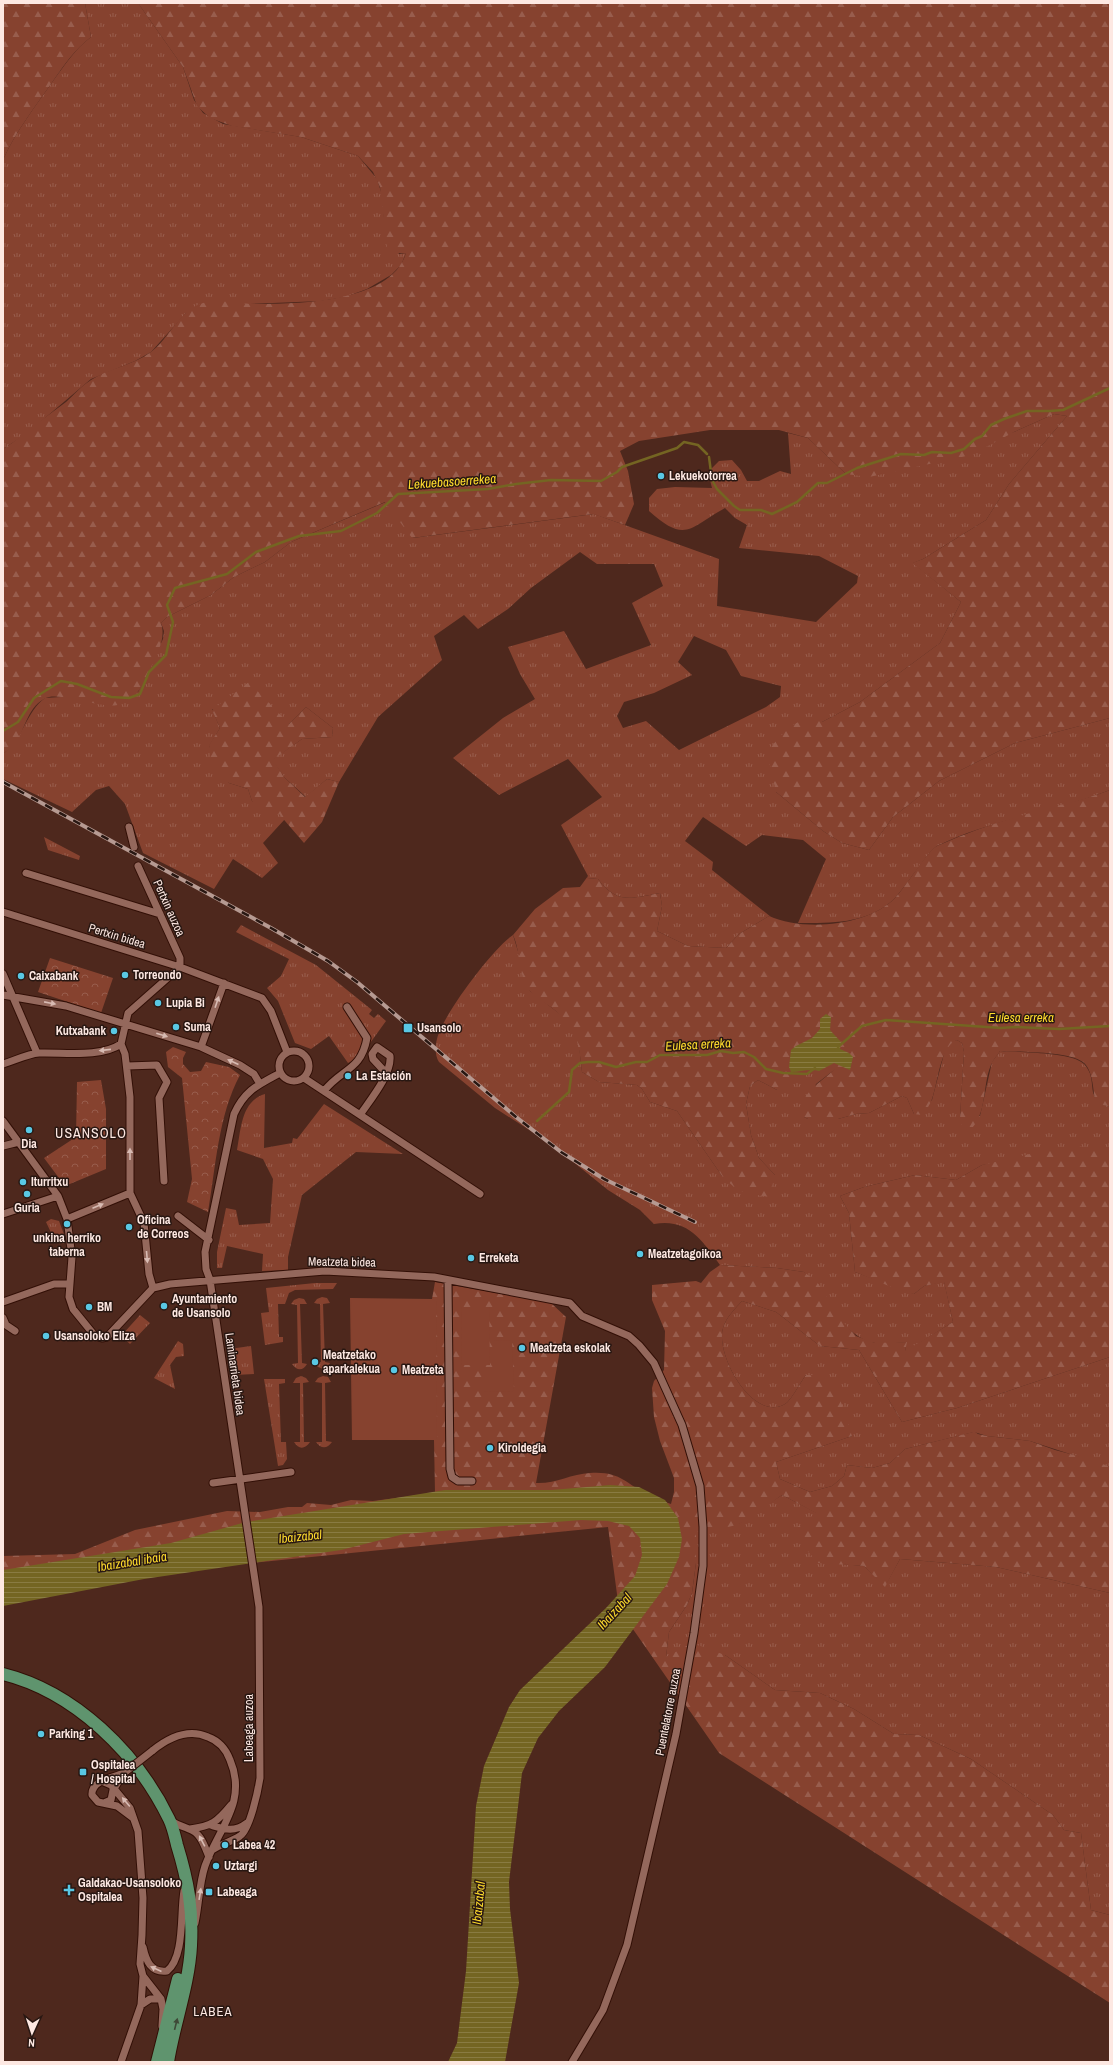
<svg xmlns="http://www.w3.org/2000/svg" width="1113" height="2065" font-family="'Archivo Narrow',sans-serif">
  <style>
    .grass { fill: url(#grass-tufts); fill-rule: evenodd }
    .forest { fill: url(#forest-firs) }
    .park { fill: url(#park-crowns) }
    .garden { fill: #86422f }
    .water { fill: url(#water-rules) }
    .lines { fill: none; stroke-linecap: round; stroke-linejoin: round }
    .stream { stroke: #746522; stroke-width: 2.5 }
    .minor-casing { stroke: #320f06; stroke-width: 9 }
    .trunk-casing { stroke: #320f06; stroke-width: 14 }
    .minor { stroke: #94685c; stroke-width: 7 }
    .trunk { stroke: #5f946e; stroke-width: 12 }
    .rail-casing { stroke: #b69a92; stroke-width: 4 }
    .rail { stroke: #281712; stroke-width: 2.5; stroke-dasharray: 8; stroke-linecap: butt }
    .minor-bridge-casing { stroke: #320f06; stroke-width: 9; stroke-linecap: butt }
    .minor-bridge { stroke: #94685c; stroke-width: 7 }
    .oneway { fill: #d8bbb3 }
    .oneway2 { fill: #3e4937 }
    .poi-dot { fill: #59c8e4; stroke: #281712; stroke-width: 1.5 }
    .labels { text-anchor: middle; stroke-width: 3; stroke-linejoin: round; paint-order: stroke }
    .poi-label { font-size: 12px; font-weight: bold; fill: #fde8e2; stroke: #281712; text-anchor: start }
    .street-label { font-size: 12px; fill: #fde8e2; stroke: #281712 }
    .water-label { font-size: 13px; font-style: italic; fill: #fddb2d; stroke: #281712 }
    .neighbourhood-label { font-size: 13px; letter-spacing: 1px; fill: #fde8e2; stroke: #281712 }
    .quarter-label { font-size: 14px; letter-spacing: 1px; fill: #fde8e2; stroke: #281712 }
  </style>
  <defs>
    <pattern id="grass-tufts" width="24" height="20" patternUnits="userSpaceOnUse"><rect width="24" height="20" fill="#86422f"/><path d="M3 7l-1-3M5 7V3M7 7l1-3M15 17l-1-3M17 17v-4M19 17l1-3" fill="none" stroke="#985d4d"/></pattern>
    <pattern id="forest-firs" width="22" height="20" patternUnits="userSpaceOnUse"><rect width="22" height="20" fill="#86422f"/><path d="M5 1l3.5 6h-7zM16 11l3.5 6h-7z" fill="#985d4d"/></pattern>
    <pattern id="park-crowns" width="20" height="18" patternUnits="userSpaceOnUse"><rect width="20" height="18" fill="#86422f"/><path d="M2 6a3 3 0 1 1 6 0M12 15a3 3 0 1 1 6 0" fill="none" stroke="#985d4d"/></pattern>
    <pattern id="water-rules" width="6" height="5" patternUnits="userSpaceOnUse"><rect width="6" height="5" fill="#746522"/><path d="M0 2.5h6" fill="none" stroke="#897b42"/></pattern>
  </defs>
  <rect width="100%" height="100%" fill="#4e281d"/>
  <path class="grass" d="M85,3h53l45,64 11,33 9,13 20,11 78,13 57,19 19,23 5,16 2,23 15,36 7,-1 -5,12 -10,10 -24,14 -22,8 -24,4 -71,3 -64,9 -35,39 -16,9 -44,18 -65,55 -23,15v-289c13,-29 32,-53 50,-79 12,-16 21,-31 38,-44z
    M1054,414l13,2 -58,68 -23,36 -63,39 -10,4 48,39 -21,41 -80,59 -38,20 -46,70 47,39 19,12 27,7 24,-33 46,-36 76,-38 95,-25v72c-56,22 -118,29 -173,56 -7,4 -19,23 -25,30 -5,7 -11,15 -17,22 -26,26 -63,25 -97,25l28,-64 -23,-19 -41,-5 -16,11 -43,-29 -18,24 28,21 -1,8 59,47 -2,-1 -30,18 -13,14 -38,-2 -31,-15 5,-25 -2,-13c-28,5 -43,12 -62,-14l-11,-1 1,-2 -27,-51 41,-28 -34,-38 -69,36 -46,-37 50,-40 32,-19 -15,-25 -12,-27 56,-16 22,38 65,-24 -19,-42 31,-17 -9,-22h-57l-17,-12 -49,36 -23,21 -30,20 -14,-14 -30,21 8,24 -64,57 -39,65 -12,-3 -21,18 -21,-19 -13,-18 30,-21 30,-2 1,-9 -27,-21 -17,17 -77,-15 8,19 -11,18 20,37 19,6 4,12 27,13 6,5 -22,24 15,20 -16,15 -29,-19 -19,30 -71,-36 -18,-49 -16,-18 -13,4 -24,22 -69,-33v-25c20,-15 23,-42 42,-56l93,-6 25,-53 1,-8 -3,-8 6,-6 44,-22 23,-18 31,-15 26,-20 95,-40 27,36 181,-24 125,45 -2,47 99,16 41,-39 1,-7 -39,-20 -80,-8 8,-23 -12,-7 -10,-10c-36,20 -39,36 -76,3v-13l8,-9 18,-2 37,1 -4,-16 11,-11 13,-1 9,10 6,11h12l21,-10 11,3 -3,-41 20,5 38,36 168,-42zM694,636l32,14 15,26 40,10 -1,11 -14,10 -87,43 -33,-29 -23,7 -6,-12 7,-14 30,-9 38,-18 -14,-13z
    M44,837l36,19 -1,4 -31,-10z
    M241,925l75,40 56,45 -3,4 5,4 4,-4 8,7 -26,36 -12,6 -19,-27 -18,13 -16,-6 -17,-42 -11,-13 14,-12 8,-17 -53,-27z
    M513,935l17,56 35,27 9,11 5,16 3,27 17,10 38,3 5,4 8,13 27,9 45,65 53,-1 -16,-17 -8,-23 -5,-31 4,-18 8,-6 19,10 20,-33h45l-4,10 -22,17 -12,33 4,2h30l18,-5 13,-1 33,-17 5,2 7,16 18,-14 13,-50 5,-8 7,-2 5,3 2,9 -4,66 20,-2 12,-54 8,-11c17,1 73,1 84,13 16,17 -2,35 26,43v42l-128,16 -26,15 -41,-5 -51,12 -24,9 9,17 6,59 59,22 10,-8 20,-5 9,41 -48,30 1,-10c-9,1 -21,2 -31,1 -29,-4 -54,-49 -71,-71l-27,-4 -57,-3c-18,-25 -32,-47 -66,-41l-14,-14 -32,-20 -57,-46 -56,-36 -56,-46c-4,-6 -4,-16 -2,-23 5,-23 56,-91 76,-104z
    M265,1094l-1,54 28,-5 1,-5 4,1 27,-35 79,50 -47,-2 -54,43 -14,62v13l-26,1 1,-17 -36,-8 -5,22h-5v-16l9,-44 10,2 3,15 31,-2 3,-44 -10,-20 -26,-9c4,-20 4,-49 28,-56z
    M51,1219l8,2 6,16 -1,7 -9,-3 -9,-19z
    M315,1283h22l-4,6 -38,1 -6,3 -4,11h-7l1,33h4v5l-18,3 -4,-32 8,-1 -3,-24z
    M322,1297l5,1 3,5 -7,1 2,58 5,1 -2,4 -5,2 -5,-2 -3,-4 6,-1 -1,-58 -6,-1 3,-4z
    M299,1298l5,1 3,5h-7l2,59 5,1c-4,7 -10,7 -15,0l6,-1 -1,-58 -6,-1 3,-4z
    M742,1301l34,11 44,34 39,4 43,72 55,-14 153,-51v110l-80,-26 -43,-5 -13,-4 -69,17 -15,14 -18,5 -25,-3 -3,11 -12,10 -22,6 -30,-13 -4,-17 76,-26 -46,-61c-5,6 -15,26 -21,29 -32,19 -70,-49 -62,-76 3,-11 12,-19 19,-27z
    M140,1315l10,8 -20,21 -9,-8z
    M178,1341l5,3 1,12 -8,1 -6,8 5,24 -21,-11z
    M251,1346l3,28 -19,1 -6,-26z
    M301,1376l5,2 3,4 -6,1 1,59h6c-5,7 -11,8 -16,0h6v-59h-7l3,-5z
    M323,1376l5,1 3,5 -6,1 1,58 6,1c-5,7 -11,7 -16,0h6v-59l-7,-1 3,-4z
    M264,1379h21v4l-6,1 2,58h5l1,17 -4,6 -5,1z
    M782,1495l35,18 1,49 46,4 21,20 15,-27 96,8 114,26v322l-19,-5 -10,-77 -17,-3 -11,-15 -82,-56 -52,-24 -25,-1 -40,-25 -34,-16 -45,-3 -50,-35 -59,2 3,-25 18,-27 5,-12 4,-30 -1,-32 45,-8z"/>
  <path class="forest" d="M3,3h82l6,34c-17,13 -26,27 -38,44 -18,26 -37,50 -50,79z
    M138,3h972v715l-95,25 -76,38 -46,36 -24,33 -27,-7 -19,-12 -47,-39 -9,-40c12,-15 34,-43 55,-30l38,-20 80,-59 21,-41 -49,-39 11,-4 63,-39 23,-36 58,-68 -13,-2 -40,18 -43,23 -102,22 -23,-3 -38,-36 -29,-8h-69l-71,11 -19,10 8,20 6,33 -9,21 -32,-11 -181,24 -27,-36 -94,40 -26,20 -31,15 -23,18 -44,22 -6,6c5,15 -3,28 -9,42 -22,53 -37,42 -84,33 -8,-1 -17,-3 -24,1 -18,10 -19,33 -31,47 -3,3 -7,5 -10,8v-305c13,-8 24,-18 36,-27 9,-7 18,-13 27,-20 8,-7 15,-16 25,-22 18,-12 41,-14 60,-28 18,-13 29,-43 52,-49 15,-4 33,0 48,1 42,0 140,0 155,-51h-13l-6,-5 -7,-61 -7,-15 -15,-16 -57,-19 -69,-11 -22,-8 -13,-12 -14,-39z
    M249,682l40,42 17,-17 27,21 -1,9 -30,2 -29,21 12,18 20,19 22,-18 12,3 -17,40 -18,21 -25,-29 -12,1 -15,-14 -4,-12 -19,-6 -18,-17 -2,-21 11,-17 -8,-18z
    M1110,790v317l-10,-3 -5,-4c-2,-11 -2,-30 -12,-38 -16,-11 -63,-10 -83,-11 -2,3 -5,7 -7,10 -12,21 -4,53 -24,70h-6l-3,-13 4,-66 -2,-9 -5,-3c-17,6 -19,43 -25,59 -2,6 -6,11 -10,16l-8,-1 -7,-16 -5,-2 -33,17 -13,1 -18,5h-30l-4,-2 -4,-6c7,-30 33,-31 42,-54h-44l-8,25 -6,8h-7l-19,-10 -8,6 -4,18 5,31 8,23 16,17 -6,22 -24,-4 -11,-6 -12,-11 -45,-65 -27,-9 -8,-13 -5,-4 -38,-3 -17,-10c-3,-30 -5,-44 -30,-64 -7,-5 -16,-10 -22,-17 -12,-14 -9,-39 -17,-56l22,-26 28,-21 17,-1 8,-11 -1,2 11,1c19,26 34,19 62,14l2,13 -5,25 31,15 38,2 13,-14 30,-18c35,16 99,10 126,-18 10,-10 33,-48 42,-52 27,-12 55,-22 83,-30 30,-9 61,-15 90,-26z
    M1071,1146l39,3v208l-153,51 -55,14 -43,-72 -39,-4 -44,-34 -34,-11c-7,8 -16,16 -19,27 -8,27 30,95 62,76 6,-3 16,-23 21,-29 7,0 15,0 21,4 12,9 20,42 25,57l-76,26 4,17 30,13 22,-6 12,-10 3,-11 25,3 18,-5 15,-14 68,-17 -2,-3 7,5 9,2 43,5 25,9 38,10 17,7v126l-114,-26 -96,-8 -15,28 -21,-21 -46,-3 -27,-31 25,-19 -34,-18c-13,9 -27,21 -41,28 -15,7 -31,4 -45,9v31l-4,30 -5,12 -18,27 -3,25 26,-14 33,12 50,35 45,3 34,16 40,25 25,1 52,24 82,56 11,15 17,3 10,77 19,5v88l-391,-250 -100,-144 -11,-82 -505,51 -100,14v-36l72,-2 60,-24 92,-19 33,1 28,-5h14l5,-4 24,2 20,-5 22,1 62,-8 -1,-53h-82l-2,-142 82,1 3,-17 116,21 15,14 -30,166c19,1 35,-9 54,-10 30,-2 35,10 58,22 7,4 16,6 23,9l3,-12v-14l-14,-37 -6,-24 -2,-29 2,-7 10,-11 1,-39 -13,-31v-15l44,-4 5,2 9,-11 10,-7 57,3 27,4 13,10 28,42 11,12 19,7 32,-1 -2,9 48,-29 -9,-40 -20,4 -10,8 -8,-1 -51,-21 -6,-59 -9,-17 24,-9 51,-12 41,5 26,-15 74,-17z"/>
  <path class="park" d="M50,958l63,20 -12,35 -63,-21z
    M173,1047l13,5 -3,6v6l7,8 11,-1 5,-9 23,5 11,8c-22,41 -24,91 -32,137l-21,-10 5,-23 -10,-101 -14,-11 -2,-15z
    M101,1080l5,29v60l-41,17 -21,-28 32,-21 1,-55z"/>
  <path class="garden" d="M351,1300h85l1,140h-84z
    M461,1307h28l1,58h-28z
    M512,1340l2,51 -31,1v-17h11v-34z"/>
  <path class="water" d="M826,1014l5,3 -1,13 11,12 -1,7 9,4 4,4 -3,13 -16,-7 -15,8c-10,-3 -18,1 -28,1l-2,-5 2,-17 5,-4 16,-8 8,-9v-10z
    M610,1485l29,2 26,13 13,18 4,21 -3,18 -12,27 -62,83 -46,44 -21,27 -16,35 -13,109 1,27 9,74 -14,79h-57l9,-19 9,-72 10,-165 8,-40 25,-59 11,-17 86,-82 29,-32 7,-21 -2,-17 -11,-12 -21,-5 -27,-1 -177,14 -63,16 -197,29 -141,27v-36l168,-27 75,-21 199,-32h107z"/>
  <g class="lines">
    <path class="stream" d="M709,457l3,23 5,9 17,17 6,4h21l11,4 25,-12 21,-19h9l30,-15 44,-14 23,1 8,-3 19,1 13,-4 11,-10 7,-3 9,-11 13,-6 23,-8h23l13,-1 47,-22
      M3,731l15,-9 16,-24 27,-17 16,3 34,13 18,1 11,-4 9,-22 17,-17 7,-33 -6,-17 8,-17 52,-14 29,-22 43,-16 42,-5 36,-18 21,-19 90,-5 28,-5 35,-4 50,1 16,-9 5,-5 55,-19 7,-6 14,3 9,9
      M838,1047l24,-21 24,-6 115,8 14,-1 44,2 51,-3
      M537,1121l32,-29 3,-22 8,-7 8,-1h11l17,5 20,-5h11l13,-7h47l14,-4 12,2 11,-1 10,5 12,12 17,4 24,1 8,-6"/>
    <g class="minor-casing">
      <path id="minor" d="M129,827l5,20
        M26,873l134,41
        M3,912l177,55 82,31 9,13 16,41
        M3,974l34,79
        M3,995l63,11 135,41 39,18 14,9 6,10
        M121,1044l4,10 5,43v96l14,30 5,51 4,14
        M201,1047l23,-64
        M279 1066a15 15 0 1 1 30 0a15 15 0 1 1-30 0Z
        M3,1064c11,-3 24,-10 36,-11 24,-1 61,5 82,-9l7,-31 52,-46v-9l-42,-92
        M127,1066l30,-1 10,17 -8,16 5,83
        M304,1078l176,116
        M324,1091c18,-23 37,-20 43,-53l-20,-31
        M360,1115c10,-15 32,-41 30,-59l-13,-9 -5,7 1,5 13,14
        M3,1121l55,75 9,23 5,38 -3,40 4,12 22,27 7,2 5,-1 46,-49 17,-4 155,-13 109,6 136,26 12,13 47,20 10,9 15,18 28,62 18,61 3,41v39l-9,67 -18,101 -49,211 -24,65 -31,52
        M3,1146l16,-4
        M3,1214l55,-18
        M178,1216l31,24
        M67,1219l63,-26
        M448,1280l2,189 2,8 6,4h14
        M3,1302l51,-18h16
        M3,1318l3,7 9,6
        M213,1483l78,-11
        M152,1751c16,-13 36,-23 56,-14 11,4 18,12 22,23 18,42 -12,69 -25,106 -6,18 -6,38 -10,57
        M124,1773c-11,5 -33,7 -32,22l6,7 19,4 16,12
        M104,1782l7,3 19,23 8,23 5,67 -1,37 -2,29 3,12 18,23 2,10 -1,17
        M104,1803l7,-3 2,-10 11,-17
        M171,1821c6,4 11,5 18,8 12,4 15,16 20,28
        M210,1825c14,4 24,8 37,-2
        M190,1829c22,-3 27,-7 41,-24
        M212,1850c9,-6 19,-8 28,-14 10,-7 18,-45 20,-58l-1,-171 -49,-327 -4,-11 -1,-17 29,-138c11,-24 24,-29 46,-41
        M143,1947c3,14 8,26 24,24 18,-14 13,-58 17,-80
        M141,2005l9,-6h11
        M121,2062l20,-57 2,-29"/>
    </g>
    <g class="trunk-casing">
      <path id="trunk" d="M3,1674c72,18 134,79 166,145 4,8 6,18 8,26 11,36 16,63 14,101 -2,39 -17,78 -23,116
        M157,2062l21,-83"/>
    </g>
    <use href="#minor" class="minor"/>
    <use href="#trunk" class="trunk"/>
    <g class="rail-casing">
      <path id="rail" d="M3,782l268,146 57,33 29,21 159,135 45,35 43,27 91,43"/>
    </g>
    <use href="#rail" class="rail"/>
    <g class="minor-bridge-casing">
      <path id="minor-bridge" d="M124,1773l28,-22"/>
    </g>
    <use href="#minor-bridge" class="minor-bridge"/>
  </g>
  <defs><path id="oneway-solid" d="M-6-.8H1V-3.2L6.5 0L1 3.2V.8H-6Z"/></defs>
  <g class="oneway">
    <use href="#oneway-solid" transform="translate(217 1002) rotate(-71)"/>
    <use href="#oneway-solid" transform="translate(50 1003) rotate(11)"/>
    <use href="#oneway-solid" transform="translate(162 1035) rotate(18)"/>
    <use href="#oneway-solid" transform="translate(105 1050) rotate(174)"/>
    <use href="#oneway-solid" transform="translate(233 1062) rotate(-156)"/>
    <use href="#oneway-solid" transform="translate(130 1154) rotate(-90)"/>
    <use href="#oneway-solid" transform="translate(98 1206) rotate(-23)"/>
    <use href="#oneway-solid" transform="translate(147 1257) rotate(85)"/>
    <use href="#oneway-solid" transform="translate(126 1802) rotate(-130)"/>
    <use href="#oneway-solid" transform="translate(202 1841) rotate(-118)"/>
    <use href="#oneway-solid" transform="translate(200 1894) rotate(-81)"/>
    <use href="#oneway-solid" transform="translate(156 1969) rotate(-156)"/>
  </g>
  <use class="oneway2" href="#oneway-solid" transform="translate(176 2024) rotate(-76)"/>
  <g class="poi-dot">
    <circle cx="661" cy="476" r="4"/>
    <circle cx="125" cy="975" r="4"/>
    <circle cx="21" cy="976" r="4"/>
    <circle cx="158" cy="1003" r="4"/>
    <circle cx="176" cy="1027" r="4"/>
    <rect x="403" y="1023" width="10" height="10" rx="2"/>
    <circle cx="114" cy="1031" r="4"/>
    <circle cx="348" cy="1076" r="4"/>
    <circle cx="29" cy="1130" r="4"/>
    <circle cx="23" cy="1182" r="4"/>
    <circle cx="27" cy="1194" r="4"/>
    <circle cx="67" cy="1224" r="4"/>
    <circle cx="129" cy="1227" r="4"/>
    <circle cx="640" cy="1254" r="4"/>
    <circle cx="471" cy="1258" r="4"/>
    <circle cx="164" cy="1306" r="4"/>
    <circle cx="89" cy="1307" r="4"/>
    <circle cx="46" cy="1336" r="4"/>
    <circle cx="522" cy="1348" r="4"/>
    <circle cx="315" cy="1362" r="4"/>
    <circle cx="394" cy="1370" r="4"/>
    <circle cx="490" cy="1448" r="4"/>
    <circle cx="41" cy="1734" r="4"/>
    <rect x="79" y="1768" width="8" height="8" rx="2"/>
    <circle cx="225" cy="1845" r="4"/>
    <circle cx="216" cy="1866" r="4"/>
    <path d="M67 1884h4v4h4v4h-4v4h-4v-4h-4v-4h4z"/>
    <rect x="205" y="1888" width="8" height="8" rx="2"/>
  </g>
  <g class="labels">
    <g class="poi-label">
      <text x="669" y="480">Lekuekotorrea</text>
      <text x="133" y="979">Torreondo</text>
      <text x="29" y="980">Caixabank</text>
      <text x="166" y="1007">Lupia Bi</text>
      <text x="184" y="1031">Suma</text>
      <text x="417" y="1032">Usansolo</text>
      <text x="106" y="1035" text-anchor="end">Kutxabank</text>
      <text x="356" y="1080">La Estación</text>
      <text x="29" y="1148" text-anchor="middle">Dia</text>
      <text x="31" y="1186">Iturritxu</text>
      <text x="27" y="1212" text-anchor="middle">Guria</text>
      <text x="137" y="1224">Oficina<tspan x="137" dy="14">de Correos</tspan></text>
      <text x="67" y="1242" text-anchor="middle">unkina herriko<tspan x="67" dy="14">taberna</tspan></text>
      <text x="648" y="1258">Meatzetagoikoa</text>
      <text x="479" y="1262">Erreketa</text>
      <text x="172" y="1303">Ayuntamiento<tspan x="172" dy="14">de Usansolo</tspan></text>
      <text x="97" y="1311">BM</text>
      <text x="54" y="1340">Usansoloko Eliza</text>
      <text x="530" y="1352">Meatzeta eskolak</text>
      <text x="323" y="1359">Meatzetako<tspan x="323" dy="14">aparkalekua</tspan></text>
      <text x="402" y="1374">Meatzeta</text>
      <text x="498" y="1452">Kiroldegia</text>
      <text x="49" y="1738">Parking 1</text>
      <text x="91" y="1769">Ospitalea<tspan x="91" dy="14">/ Hospital</tspan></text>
      <text x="233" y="1849">Labea 42</text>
      <text x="224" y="1870">Uztargi</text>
      <text x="78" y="1887">Galdakao-Usansoloko<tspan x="78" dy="14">Ospitalea</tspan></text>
      <text x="217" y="1896">Labeaga</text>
    </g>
    <g class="street-label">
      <text transform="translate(169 908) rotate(66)" y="4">Pertxin auzoa</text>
      <text transform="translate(117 936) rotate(17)" y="4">Pertxin bidea</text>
      <text transform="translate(342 1262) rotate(1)" y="4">Meatzeta bidea</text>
      <text transform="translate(235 1374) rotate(82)" y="4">Laminarrieta bidea</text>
      <text transform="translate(668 1712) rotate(-79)" y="4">Puentelatorre auzoa</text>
      <text transform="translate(249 1728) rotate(-90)" y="4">Labeaga auzoa</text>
    </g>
    <g class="water-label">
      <text transform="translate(452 481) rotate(-4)" y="5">Lekuebasoerrekea</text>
      <text x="1021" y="1022">Eulesa erreka</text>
      <text transform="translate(698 1044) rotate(-3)" y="5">Eulesa erreka</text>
      <text transform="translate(300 1536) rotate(-6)" y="5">Ibaizabal</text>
      <text transform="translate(132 1561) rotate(-9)" y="5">Ibaizabal ibaia</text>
      <text transform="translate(614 1611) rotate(-47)" y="5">Ibaizabal</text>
      <text transform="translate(478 1903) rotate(-85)" y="5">Ibaizabal</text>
    </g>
    <g class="neighbourhood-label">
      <text x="213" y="2016">LABEA</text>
    </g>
    <g class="quarter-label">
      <text x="91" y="1138">USANSOLO</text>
    </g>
  </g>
  <rect width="1113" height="2065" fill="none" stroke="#fde8e2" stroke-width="8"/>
  <g transform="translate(32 2033) rotate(183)" stroke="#281712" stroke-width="3" paint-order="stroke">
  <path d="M0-3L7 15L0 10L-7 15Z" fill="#fde8e2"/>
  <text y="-6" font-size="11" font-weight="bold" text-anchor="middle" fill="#fde8e2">N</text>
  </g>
</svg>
